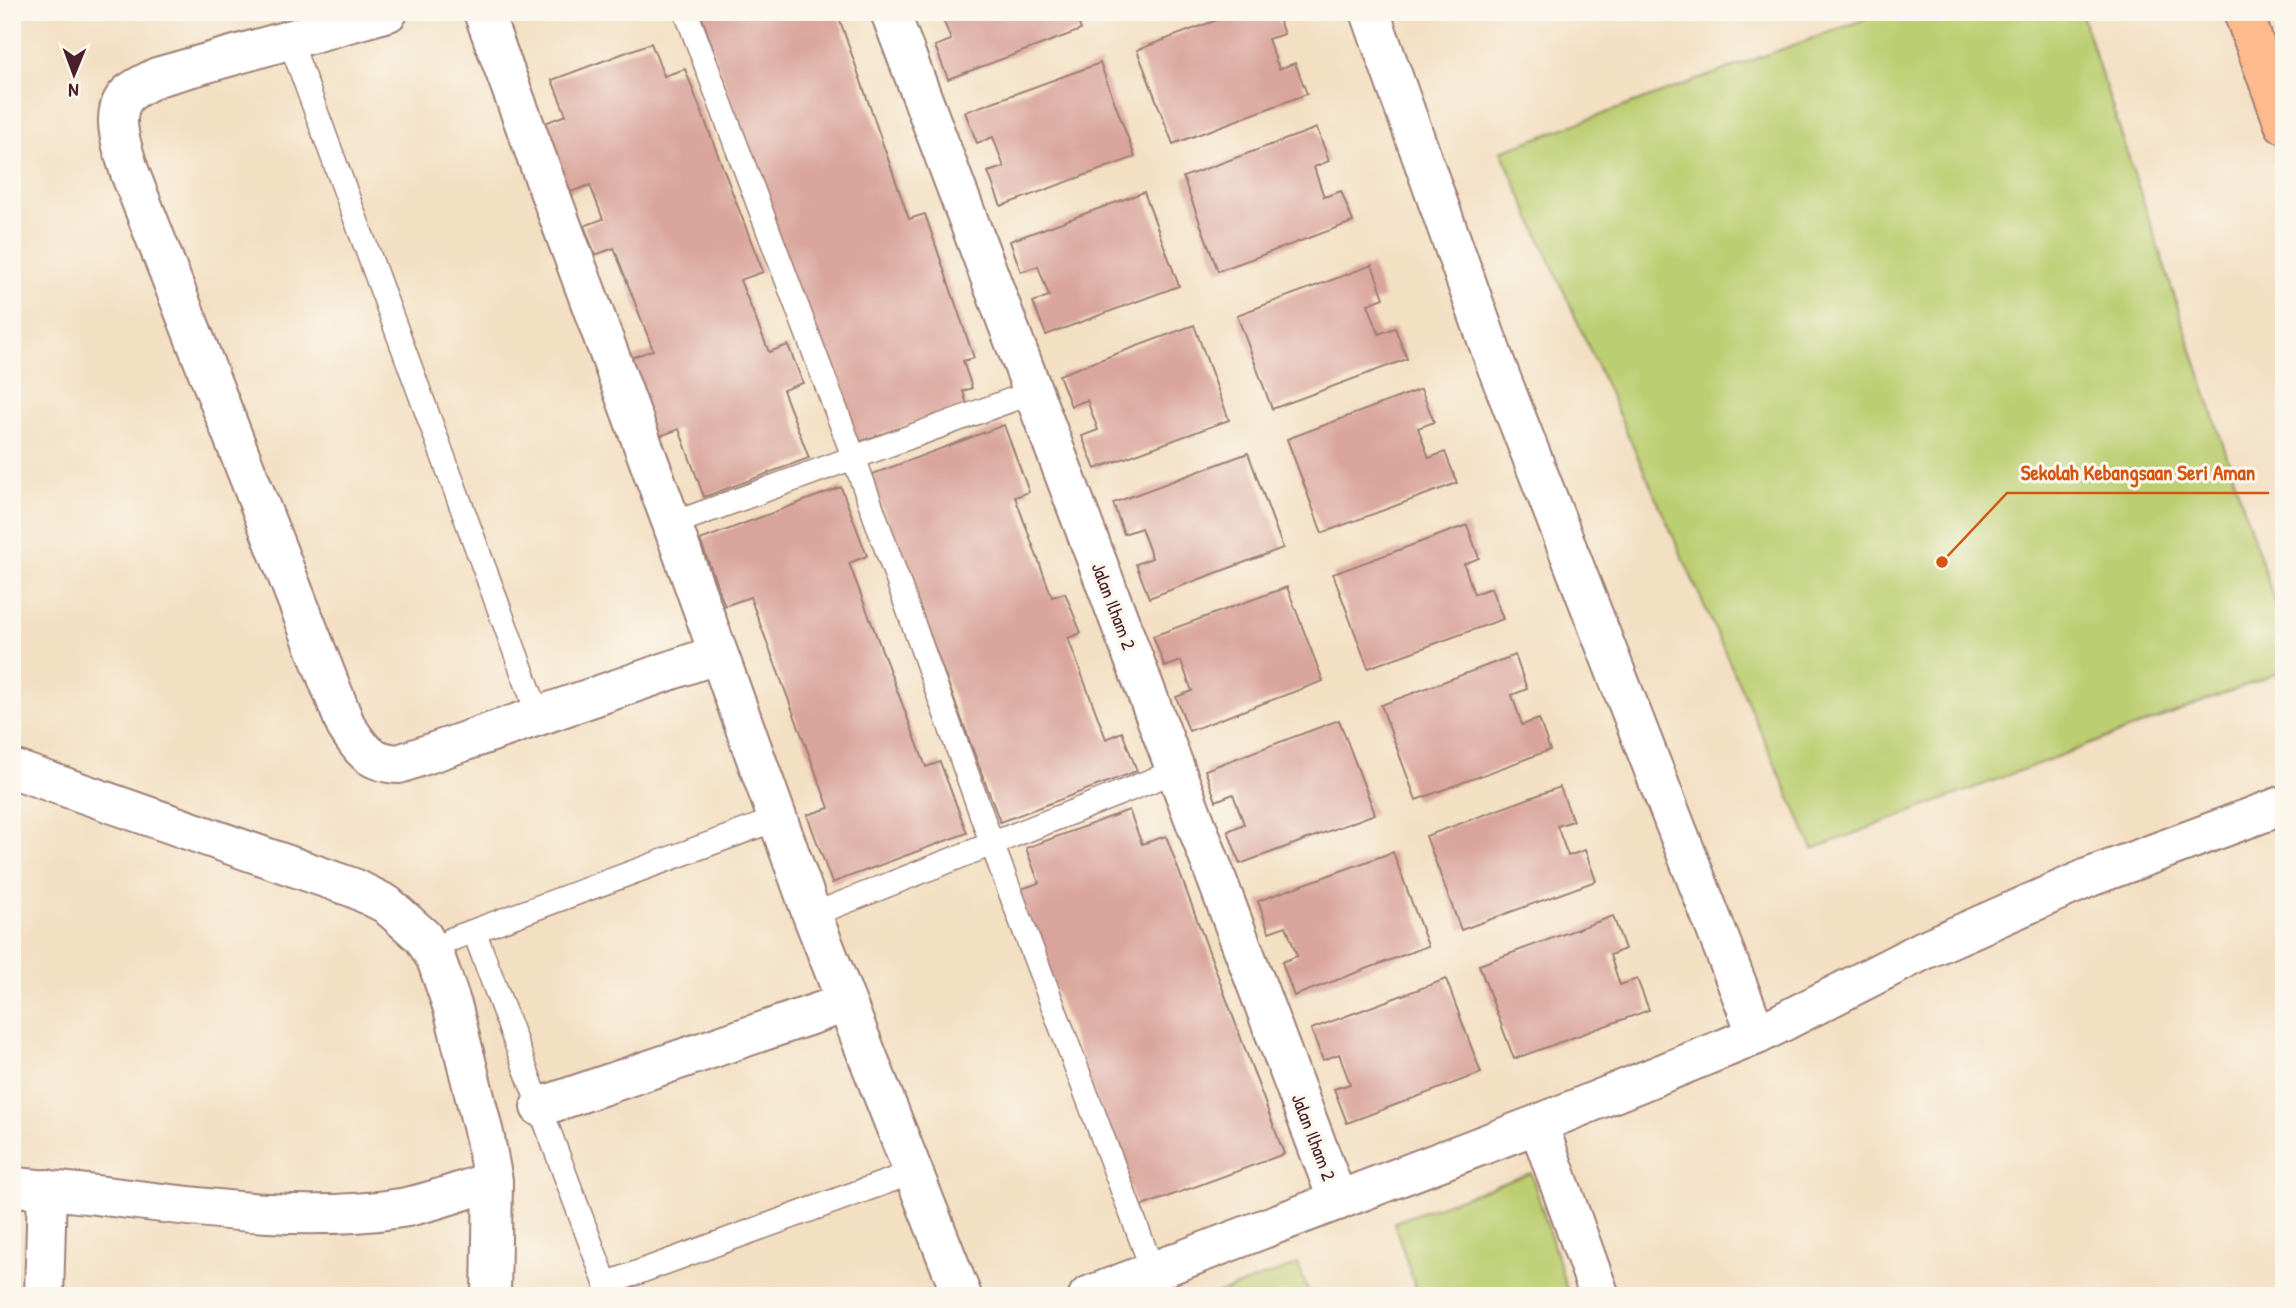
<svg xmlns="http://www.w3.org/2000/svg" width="2296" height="1308" font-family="'Patrick Hand',sans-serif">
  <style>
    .green { fill: #bbce71; stroke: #82764e; stroke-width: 2 }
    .building { fill: #d9a49b }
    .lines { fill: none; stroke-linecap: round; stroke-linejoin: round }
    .lane-casing { stroke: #9e7f76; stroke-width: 26 }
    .street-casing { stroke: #9e7f76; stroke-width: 42 }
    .primary-casing { stroke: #9e7f76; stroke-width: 42 }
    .lane { stroke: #fff; stroke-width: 23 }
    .street { stroke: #fff; stroke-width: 38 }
    .primary { stroke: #fcba8d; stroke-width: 38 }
    .labels { text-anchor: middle; stroke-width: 6; stroke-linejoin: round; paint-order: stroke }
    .street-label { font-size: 19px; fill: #4a1f2b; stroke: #fbf7ec }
    .leader { fill: none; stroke: #d8530f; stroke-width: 2.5 }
    .callout-dot { fill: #d8530f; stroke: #fbf7ec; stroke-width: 2.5 }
    .callout-label { font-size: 21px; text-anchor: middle; font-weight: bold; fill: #d8530f; stroke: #fbf7ec; stroke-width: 6; stroke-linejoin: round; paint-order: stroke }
  </style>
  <rect width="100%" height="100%" fill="#fbf7ec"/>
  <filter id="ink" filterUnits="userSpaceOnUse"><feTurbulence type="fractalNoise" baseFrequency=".0143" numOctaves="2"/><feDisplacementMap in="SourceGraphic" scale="14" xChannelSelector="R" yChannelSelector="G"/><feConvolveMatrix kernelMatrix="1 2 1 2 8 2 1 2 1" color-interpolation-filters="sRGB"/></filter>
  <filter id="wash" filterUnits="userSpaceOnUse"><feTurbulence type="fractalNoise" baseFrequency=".00686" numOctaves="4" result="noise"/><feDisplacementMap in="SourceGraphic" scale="28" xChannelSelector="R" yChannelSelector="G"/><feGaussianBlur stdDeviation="1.57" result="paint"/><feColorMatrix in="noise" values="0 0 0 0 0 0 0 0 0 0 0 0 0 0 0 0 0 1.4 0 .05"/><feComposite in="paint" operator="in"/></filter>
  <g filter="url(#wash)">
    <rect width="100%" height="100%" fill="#f3dfc2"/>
    <path class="green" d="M1885,12h196l203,618v41l-471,178 -312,-698z
      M1531,1173l38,123h-151l-24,-74z
      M1298,1264l12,32h-99z"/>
    <g id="blocks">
      <path class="building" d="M708,12h129l72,207 16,-5 49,144 -11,3 9,27 -9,3 4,14 -117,40 -149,-430z
        M940,12h135l6,18 -133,49 -13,-33 16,-6z
        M1238,12h38l8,22 -16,5 11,30 16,-6 12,31 -134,50 -36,-94z
        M651,43l13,33 21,-7 78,203 -23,8 29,72 19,-7 15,38 -20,7 26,68 -105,39 -25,-68 -27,10 -30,-78 31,-11 -39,-102 -19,7 -11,-29 19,-7 -13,-34 -28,10 -25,-69 29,-11 -14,-35z
        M1100,63l35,94 -134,49 -13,-34 16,-5 -11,-30 -16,6 -12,-31z
        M1317,128l12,33 -15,6 10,30 17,-6 12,31 -135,49 -35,-94z
        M1144,192l35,94 -133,49 -13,-33 16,-6 -11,-30 -17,6 -11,-31z
        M1372,265l12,33 -16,6 11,30 16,-6 12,31 -135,50 -35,-94z
        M1194,325l35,95 -134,49 -13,-33 16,-6 -11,-30 -16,6 -12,-31z
        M1421,389l13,33 -16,6 11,30 16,-6 12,31 -135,50 -35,-94z
        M1004,425l25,67 -14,5 37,100 13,-4 16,40 -13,5 38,101 16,-7 15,39 -137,51 -130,-347z
        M1248,453l35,95 -134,50 -13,-34 16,-6 -11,-30 -17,6 -11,-31z
        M841,487l26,69 -18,7 77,204 14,-5 27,71 -135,50 -25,-68 22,-7 -79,-211 -25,9 -25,-66z
        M1467,525l12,33 -15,6 10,30 17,-6 12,31 -135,49 -35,-94z
        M1287,587l36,94 -134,50 -13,-34 16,-6 -11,-30 -16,6 -12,-31z
        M1515,655l12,34 -15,6 10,30 17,-6 11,31 -134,50 -35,-95z
        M1339,720l36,94 -135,50 -12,-33 16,-7 -11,-30 -17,7 -11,-31z
        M1560,787l13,34 -16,5 11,30 17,-6 11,31 -135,49 -35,-94z
        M1129,810l13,34 24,-8 118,318 -147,54 -119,-318 21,-7 -13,-35z
        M1393,852l35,94 -134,50 -12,-34 15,-6 -11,-30 -17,6 -11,-31z
        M1613,916l12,33 -15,6 10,30 17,-6 12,31 -135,49 -35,-94z
        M1446,979l35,94 -134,50 -13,-34 16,-5 -11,-30 -16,6 -12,-31z"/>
    </g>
  </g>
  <g filter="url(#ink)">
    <use href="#blocks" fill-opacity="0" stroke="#9e7f76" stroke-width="2"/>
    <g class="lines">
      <g class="lane-casing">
        <path id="lane" d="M686,12l168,446 138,386 161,427
          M289,38l250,679
          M672,524l361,-132
          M812,915l364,-144
          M474,931l132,353 308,-112
          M452,939l325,-120"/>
      </g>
      <g class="street-casing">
        <path id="street" d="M388,12l-231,65c-9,5 -21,10 -29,17 -20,19 -5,56 2,79l216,553c16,25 23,36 53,38l319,-110
          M483,12l189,512 140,391 150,381
          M890,12l448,1189
          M1370,12l126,353 261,670
          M19,771l335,117 32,16 37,33 13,22 17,49 32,130 8,43 -2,115
          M540,1107l306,-104
          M1538,1124l62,172
          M12,1187c129,8 259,41 389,21 30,-5 62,-18 92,-27
          M44,1296l3,-107
          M1088,1296l450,-172 219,-89 167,-85 166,-73 194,-72"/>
      </g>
      <g class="primary-casing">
        <path id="primary" d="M2243,12l41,112"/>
      </g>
      <use href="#lane" class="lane"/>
      <use href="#street" class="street"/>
      <use href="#primary" class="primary"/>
    </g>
  </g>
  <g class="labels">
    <g class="street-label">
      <text transform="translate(1114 606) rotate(69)" y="7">Jalan Ilham 2</text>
      <text transform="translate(1314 1137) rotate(69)" y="7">Jalan Ilham 2</text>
    </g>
  </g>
  <path class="leader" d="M1942 562L2007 493H2269"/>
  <circle class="callout-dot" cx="1942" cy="562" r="7"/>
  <g class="callout-label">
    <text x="2138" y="480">Sekolah Kebangsaan Seri Aman</text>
  </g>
  <rect width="2296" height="1308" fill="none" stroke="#fbf7ec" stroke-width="42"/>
  <g transform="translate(74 74) rotate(181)" stroke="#fbf7ec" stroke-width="5" paint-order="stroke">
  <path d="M0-5L12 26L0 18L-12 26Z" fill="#4a1f2b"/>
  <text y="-10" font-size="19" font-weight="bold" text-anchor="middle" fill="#4a1f2b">N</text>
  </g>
</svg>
